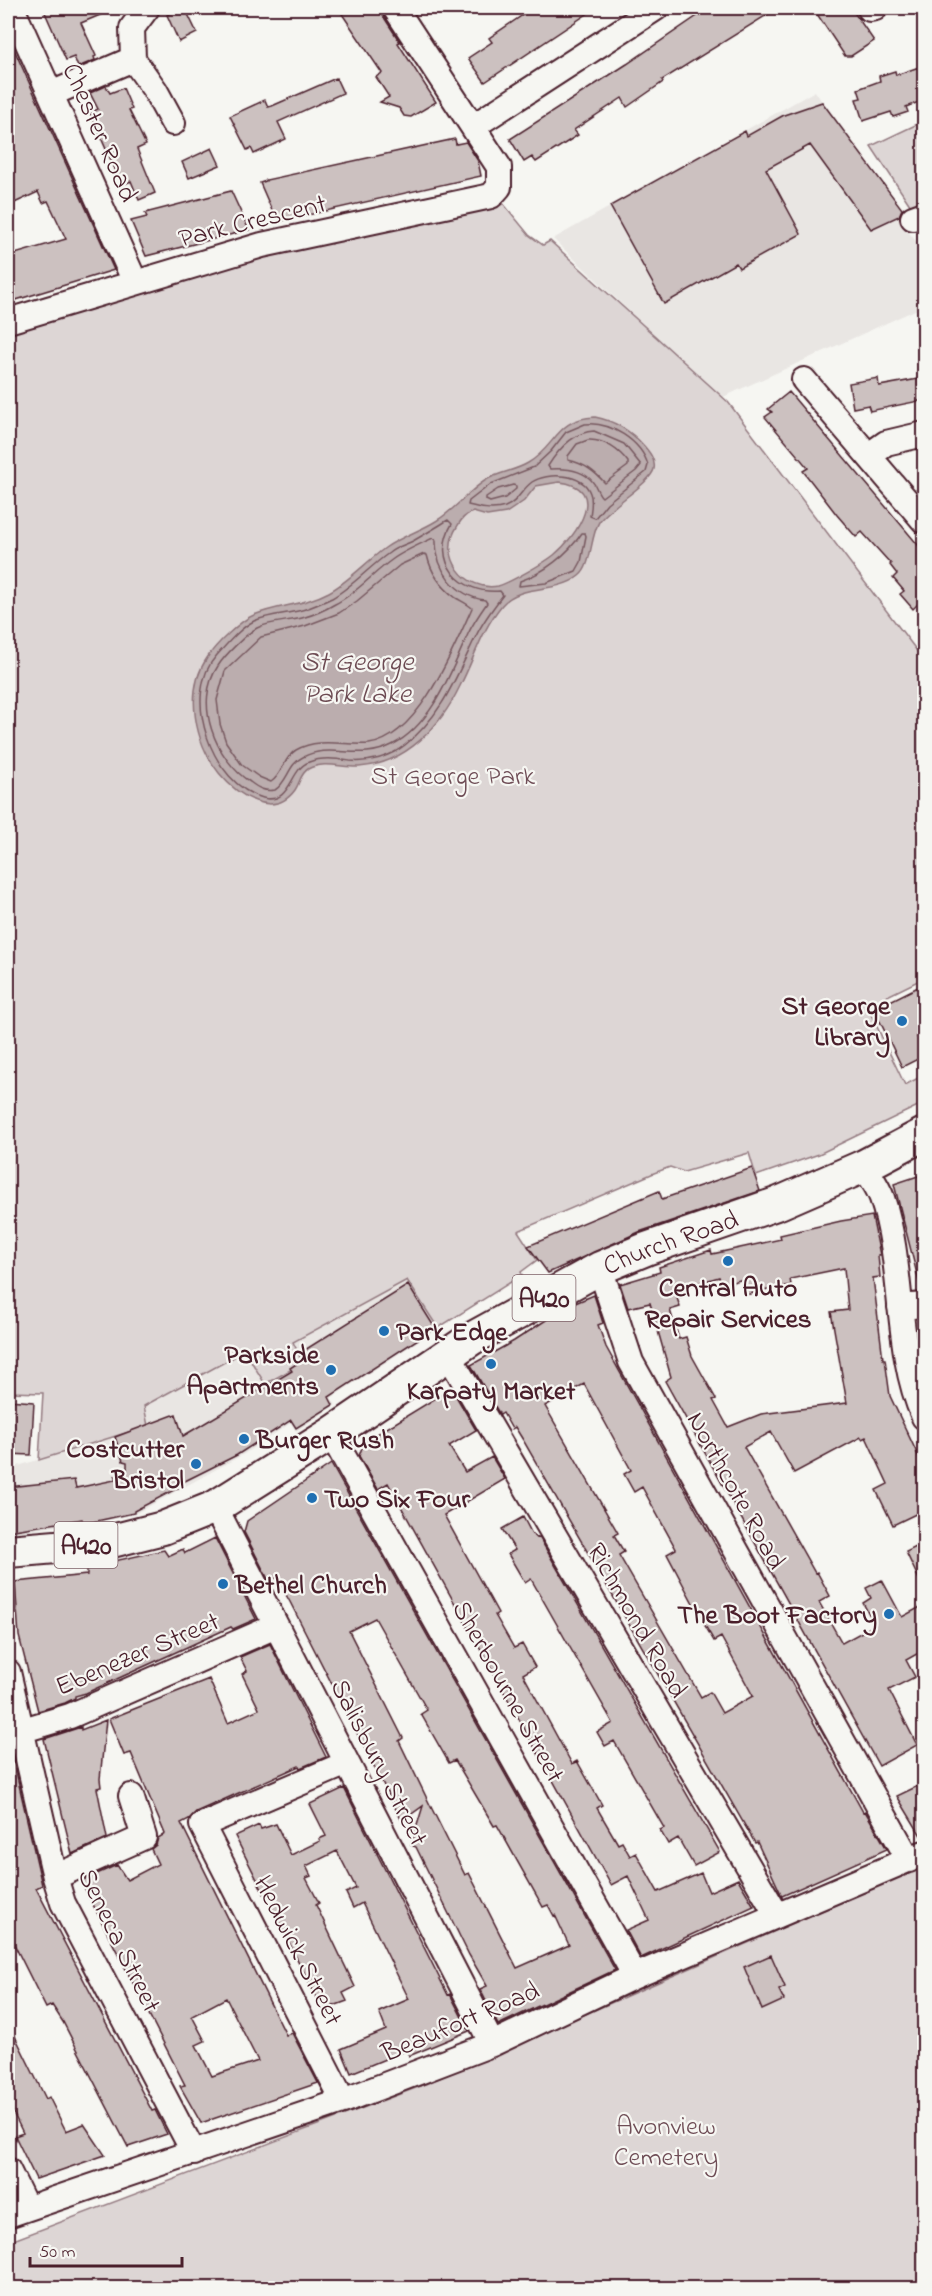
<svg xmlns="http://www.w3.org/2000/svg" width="932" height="2296" font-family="'Indie Flower',sans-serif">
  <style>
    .built { fill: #e9e6e3 }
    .green { fill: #ddd6d5; stroke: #947a80; stroke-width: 1.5 }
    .water { fill: #bbadae; stroke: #8e747a; stroke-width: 1.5; fill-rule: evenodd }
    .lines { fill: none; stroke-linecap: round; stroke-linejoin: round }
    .shore { stroke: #77585f; stroke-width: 1.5 }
    .building { fill: #ccc1c0; stroke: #4a1f2b; stroke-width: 1.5; fill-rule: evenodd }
    .minor-casing { stroke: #4a1f2b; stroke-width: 28 }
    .major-casing { stroke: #4a1f2b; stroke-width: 36 }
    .minor { stroke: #f6f6f2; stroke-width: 24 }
    .major { stroke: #f6f6f2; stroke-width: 32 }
    .poi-dot { fill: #1f6fb2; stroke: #f6f6f2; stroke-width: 2 }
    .labels { text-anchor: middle; stroke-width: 4.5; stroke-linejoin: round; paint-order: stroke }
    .shield { fill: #f6f6f2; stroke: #7e6067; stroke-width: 1.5 }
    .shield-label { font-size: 26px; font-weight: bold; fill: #4a1f2b }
    .street-label { font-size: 27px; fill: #4a1f2b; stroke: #f6f6f2 }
    .park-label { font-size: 27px; fill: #6f4d56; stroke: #f6f6f2 }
    .poi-label { font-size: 27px; font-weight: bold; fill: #4a1f2b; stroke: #f6f6f2; text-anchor: end }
    .water-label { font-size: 28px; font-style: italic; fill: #6c4a52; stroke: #f6f6f2 }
  </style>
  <rect width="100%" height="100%" fill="#f6f6f2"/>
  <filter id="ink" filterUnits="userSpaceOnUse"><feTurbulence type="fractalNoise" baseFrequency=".0167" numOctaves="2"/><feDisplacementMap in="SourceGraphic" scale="12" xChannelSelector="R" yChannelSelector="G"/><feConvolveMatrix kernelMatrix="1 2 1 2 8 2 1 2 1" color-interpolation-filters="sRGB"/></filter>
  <g filter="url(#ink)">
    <path class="built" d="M815,91l87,133 22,27v55l-203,92 -168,-159z
      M407,1280l31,48 -107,70 5,7 -40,26 -5,-8 -47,31 -109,60 -53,12 -1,-4 -73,12v-65l140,-43 -5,-19 102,-56 21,33 27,-42z"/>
    <path class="green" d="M924,121v86l-10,4 -43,-65z
      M502,202l27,33 14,10 7,-4 178,161 189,249 7,7v320l-57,28 38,79 19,-10v28l-105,51 -63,22 -7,-23 -65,19 -14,-5 -16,6 -136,58 19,29 -16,12 1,3 -84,53 -31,-48 -114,62 10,21 -38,21 -20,-33 -101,55 4,20 -109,34 4,-67 -35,-1v-1063l292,-82z
      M924,1866v422h-916v-46l413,-156z"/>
    <path class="water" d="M595,417c20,4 36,14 49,29 5,6 12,14 10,23 -3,14 -44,37 -55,53 -9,15 -7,44 -20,54 -22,18 -58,7 -77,29 -20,24 -28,54 -42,81 -19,40 -54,78 -101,81 -16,1 -35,-7 -51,2 -8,5 -8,14 -13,21 -22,30 -58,5 -76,-17 -24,-30 -35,-81 -12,-115 8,-13 34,-38 47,-43 25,-10 51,-10 75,-23 20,-11 37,-30 56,-44 15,-11 35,-17 51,-27 19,-11 32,-30 50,-41 13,-8 29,-9 42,-17 28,-16 28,-45 67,-46zM559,482c51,5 18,54 -5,73 -10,8 -45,28 -56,31 -33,6 -60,-30 -41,-59 4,-7 8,-13 16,-15l14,4 19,-3 18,-12 12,-15z"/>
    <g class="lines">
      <path class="shore" d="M585,424c25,-3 56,17 63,41l-2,7 -39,31 -12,15 -5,-2c1,-7 3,-16 0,-23 -7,-20 -43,-21 -58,-11 -11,8 -14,20 -27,25 -13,4 -25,1 -37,-2l1,-4 22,-17 43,-17 17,-16 15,-19z
        M594,431l30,13 17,21 -5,6 -34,26c-5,-4 -5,-11 -10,-16 -10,-12 -28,-13 -42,-12l-2,-3c10,-16 25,-34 46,-35z
        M588,440c16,-1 31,10 40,22v4l-23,17c-11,-12 -20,-19 -37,-23v-4l9,-12z
        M513,485l3,1v3l-11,9 -15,4 -4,-2v-3l12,-8z
        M448,520l4,4c-22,37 8,71 48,67l3,4c-10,13 -20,26 -27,41 -20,41 -34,80 -71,109 -15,12 -36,18 -55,16 -14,-2 -27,-4 -41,1 -20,7 -17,43 -46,36 -51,-13 -83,-103 -46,-143 10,-11 23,-27 37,-34 13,-6 30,-7 44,-10 11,-2 23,-8 34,-13 21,-12 37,-31 57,-45 7,-6 16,-8 24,-12 12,-7 24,-14 35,-21z
        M582,533h3l1,3 -5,26 -5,9 -30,12 -27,3 1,-5c24,-8 48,-27 62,-48z
        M433,538l3,2c-1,29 19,56 49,60l2,3c-7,10 -14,20 -19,31 -17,38 -36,91 -76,111 -33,17 -61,-3 -89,12 -15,7 -15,25 -28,33 -11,2 -17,-2 -25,-8 -35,-23 -57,-79 -32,-116 6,-10 29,-33 39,-38 14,-7 30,-6 45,-10 11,-3 23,-8 33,-14 22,-11 38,-31 58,-45 11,-8 27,-15 40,-21z
        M424,554l3,1c4,18 14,32 29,43 5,3 12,6 16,10 -18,40 -54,130 -103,136 -25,2 -49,-7 -73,6 -13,8 -13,24 -25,32l-12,-5 -17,-12 -16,-23 -6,-18 -3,-24 8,-29 36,-34 44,-11 34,-13 18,-12 43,-36z"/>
    </g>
    <path class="building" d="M43,8h74l-36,15 15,33 -2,1 1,3 -17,7 -4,-10 -8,3z
      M185,8l12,25 -18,9 -12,-27z
      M338,8h42l3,8 17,26 -2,1 38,59 -25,15 -7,-1 -5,-8 -19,-6 9,-5 -13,-20 6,-4z
      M533,8h63l-111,74 -17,-24 24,-16 -3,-4z
      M709,8h69l-116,72 1,2 -36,25 -5,-9 -48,32 4,5 -42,27 -4,-5 -8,5 -14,-23 117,-75z
      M813,8h38l23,33 -23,15h-6z
      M8,36l106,234 -98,30 -8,-20v-24l58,-17 -18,-38 -5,2 -5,-11 -30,14z
      M919,67l5,17v16l-18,7 2,5 -15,5 -2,-5 -28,9 -7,-22 5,-1 -3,-9 22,-8 -1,-5 16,-5 1,4z
      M336,78l7,15 -65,29 8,17 -32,15 -3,-6 -4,2 -17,-34 35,-16 3,7 4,-1z
      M106,86l4,7 13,-5 9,21 -3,1 17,35 -9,4 18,44 -16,7 -8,-19 -9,4 -32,-72 8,-4 -8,-16z
      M822,102l80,107 -3,7 -28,13 -61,-84 -44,24 35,65 -62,34 -3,-5 -72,41 -54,-98 135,-75 2,5 37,-21z
      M455,139l1,5 10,-2 12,19 3,15 -204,46 -17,-39 6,-2v-1z
      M212,148l8,17 -31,13 -7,-16z
      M231,191l18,39 -103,26 -15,-35 16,-4 -2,-4z
      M878,378l1,8 45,-8v22l-54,11 -2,-6 -15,3 -4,-25z
      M789,392l135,160v46l-11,11 -13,-15 4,-3 -11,-13 4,-4 -7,-9 1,-1 -29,-32 -6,5 -19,-22 -34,-44 5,-3 -43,-51 7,-5 -4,-3z
      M924,984v49l-7,4 7,19 -22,11 -28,-58z
      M752,1168l8,23 -121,41 -91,41 -20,-27 131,-55 3,8z
      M924,1174v107l-5,1 -25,-98z
      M872,1216l8,39h-2l2,22 -7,1 10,81h2l5,37 34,72v42l-31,15 -17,-35 12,-6 -22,-47 -4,2 -1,-2 -67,36 -23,-41 -27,15 71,126 2,-1 13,24 -11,6 23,41 33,-18 -12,-22 8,-5 -5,-10 16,-8 20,37 22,-12v45l-18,10 9,17 -26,13 28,55 -38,21 -214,-385 6,-4 -21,-74 -22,5 -8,-24 40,-12 -1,-5 52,-17 1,4 69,-15 -1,-4 61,-14zM844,1268l4,42 -17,2 16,91 -86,11 -33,13 -15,-27 3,-1 -24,-43 -6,-19 -7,2 -9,-29 10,-3 -3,-9 4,-1 -3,-8 41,-12 2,8 23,-6 1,16 46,-10 -1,-6z
      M408,1285l27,43 -106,69 4,8 -37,23 -5,-8 -54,35 -60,30 1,3 -44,23v2l-51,11 -1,-5 -74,12v-44l66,-7 2,8 39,-8v-4l12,-1v-13l-4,-1 -8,-24 61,-23 7,22 109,-65 -2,-3 14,-9 -4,-6z
      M594,1295l9,28 -5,2 8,22 257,465 2,-1 22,38 -105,47 -25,-54 -2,1 -232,-403 -8,-13 -3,2 -9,-16 -3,2 -29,-50 43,-24 52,-34zM584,1384l47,86 -7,4 10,18 8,-5 34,62 -9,5 37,70 10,17 7,-4 32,59 -31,17 -12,-21 -9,5 -82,-142 5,-3 -10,-17 4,-2 -73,-127z
      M449,1390l4,1 23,39 -27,16 16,26 27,-15 13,22 -61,36 54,98 -3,2 19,33 8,-4 13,23 -12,7 49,90 5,-3 25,44 -5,3 21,36 4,-2 8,14 6,-3 22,39 43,-19 8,19 29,-13 16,27 -113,52 -15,-28 23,-10 -21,-44 -17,9 -223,-402 -10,6 -19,-33 5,-14z
      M8,1400l26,2 -3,53 -23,-1z
      M331,1464l284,506 -117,55 -18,-36 7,-3 -18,-31 -53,-108 -5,-2 12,-39 -21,15 -112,-219 -14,-25 -7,4 -25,-49 3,-11zM375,1618l52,92 -6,4 28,49 6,-3 39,66 3,-1 46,82 5,-2 6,11 1,-1 14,30 -52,23 -48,-95 -4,2 -33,-66 -33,-68 4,-3 -54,-107z
      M523,1517l9,17 5,4 2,-1 181,315 -26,14 -16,-28 -10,6 -8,-14 4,-2 -50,-87 -9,5 -8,-14 16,-9 -82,-144 -6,4 -17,-29 7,-4 -13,-21z
      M215,1538l41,81 -23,10 -2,-2 -145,66 -11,3v2l-10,5 -27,8 -19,-75 -4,-54 72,-7v-8l77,-17 4,6 15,-7 2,4z
      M924,1543v47l-18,-38z
      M270,1644l56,113 -26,11 -1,-2 -103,46 -7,7 -8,4 105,212 6,-2 26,50 -117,40 -21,-37 5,-1 -104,-204 36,-16 10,15 31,-16 -7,-15 5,-4 2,-7 7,-4 -34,-81 -7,2 -15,-36 100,-40 19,44 31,-14 -17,-35 5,-3 -7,-14zM226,1998l32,63 -46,15 -16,-31 9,-4 -13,-25z
      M106,1720l-6,59 1,8 -4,1 10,50 -35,16 -28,-115 37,-12v3z
      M8,1763h6l28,122 -6,3 116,223 3,-1 12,24 -39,13 -65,-125 -11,-17 -6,3 -38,-76z
      M924,1783v56h-1l-26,-43z
      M344,1788l104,207 2,-1 19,37 -60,25 -2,-6 -56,23 -10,-24 45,-19 -7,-18 30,-13 -47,-96 -9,5 -7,-15 10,-5 -19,-37 -31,15 5,10 -5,2 13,25 -3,2 39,82 -12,6 4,8 -19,7h-6l-87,-172 24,-11 2,4 15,-5 15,31 29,-14 -1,-2 7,-3 -16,-32z
      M771,1955l14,32 -6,3 5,10 -22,10 -18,-43z
      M8,2022l38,77 3,-2 17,34 18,-7 21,31 -69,24 -21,-43 8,-3 -15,-31z"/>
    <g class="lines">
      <g class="minor-casing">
        <path id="minor" d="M12,8l123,274
          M147,8l-15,20 1,31 22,31 18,33
          M870,9l5,-1
          M51,94l82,-35
          M474,126l182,-118
          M913,218l11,-4
          M8,321l254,-76 229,-49 8,-9v-20l-104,-159
          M804,380l120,141
          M869,455l17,-12 38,-9
          M864,1166c6,10 14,21 18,32 23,69 12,152 42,219
          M600,1268l31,94 278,498
          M900,1307l24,-2
          M448,1354l329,561
          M331,1434l304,542
          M215,1507l277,537
          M8,1672l47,205 8,26 131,250
          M20,1731l50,-15 206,-90
          M55,1877l89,-40 -13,-41
          M343,2101l-141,-276 145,-62
          M8,2170l18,37
          M8,2215l335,-114 149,-57 143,-68 289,-123"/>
      </g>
      <g class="major-casing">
        <g id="major">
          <path id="s1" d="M8,1551l96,-8 59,-15 52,-21 116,-73 140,-95 129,-71 46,-19 133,-46 85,-37 60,-32"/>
        </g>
      </g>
      <use href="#minor" class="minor"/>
      <use href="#major" class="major"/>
    </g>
  </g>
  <g class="poi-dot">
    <circle cx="902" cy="1021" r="6"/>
    <circle cx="728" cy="1261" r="6"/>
    <circle cx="384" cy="1331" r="6"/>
    <circle cx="491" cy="1364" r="6"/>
    <circle cx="331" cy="1370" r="6"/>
    <circle cx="244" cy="1439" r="6"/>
    <circle cx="196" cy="1464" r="6"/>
    <circle cx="312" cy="1498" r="6"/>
    <circle cx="223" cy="1584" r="6"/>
    <circle cx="889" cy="1614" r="6"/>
  </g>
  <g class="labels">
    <g class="shield">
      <rect x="512.5" y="1275" width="63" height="46" rx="4.5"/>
      <rect x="54.5" y="1522" width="63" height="46" rx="4.5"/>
    </g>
    <g class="shield-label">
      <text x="544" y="1307">A420</text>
      <text x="86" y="1554">A420</text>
    </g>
    <g class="street-label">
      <text transform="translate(101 132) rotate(66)" y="9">Chester Road</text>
      <text transform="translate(252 220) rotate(-14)" y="9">Park Crescent</text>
      <text dy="9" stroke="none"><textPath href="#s1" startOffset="742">Church Road</textPath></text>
      <text transform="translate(737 1490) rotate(61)" y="9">Northcote Road</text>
      <text transform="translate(638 1620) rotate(60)" y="9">Richmond Road</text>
      <text transform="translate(137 1653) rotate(-23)" y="9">Ebenezer Street</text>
      <text transform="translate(509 1691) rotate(61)" y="9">Sherbourne Street</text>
      <text transform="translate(380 1762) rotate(63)" y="9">Salisbury Street</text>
      <text transform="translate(120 1940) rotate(64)" y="9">Seneca Street</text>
      <text transform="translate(299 1950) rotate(63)" y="9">Hedwick Street</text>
      <text transform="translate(460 2021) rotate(-23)" y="9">Beaufort Road</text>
    </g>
    <g class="park-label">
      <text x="453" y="784">St George Park</text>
      <text x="666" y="2134">Avonview<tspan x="666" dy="31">Cemetery</tspan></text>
    </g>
    <g class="poi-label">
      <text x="890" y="1014">St George<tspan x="890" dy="31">Library</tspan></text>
      <text x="728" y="1296" text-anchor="middle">Central Auto<tspan x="728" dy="31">Repair Services</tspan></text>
      <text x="396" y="1340" text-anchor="start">Park Edge</text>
      <text x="319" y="1363">Parkside<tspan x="319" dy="31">Apartments</tspan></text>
      <text x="491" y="1399" text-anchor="middle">Karpaty Market</text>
      <text x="256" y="1448" text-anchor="start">Burger Rush</text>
      <text x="184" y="1457">Costcutter<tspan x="184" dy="31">Bristol</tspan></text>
      <text x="324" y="1507" text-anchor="start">Two Six Four</text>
      <text x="235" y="1593" text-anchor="start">Bethel Church</text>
      <text x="877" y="1623">The Boot Factory</text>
    </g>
    <g class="water-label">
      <text x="357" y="670">St George<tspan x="357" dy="32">Park Lake</tspan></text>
    </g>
  </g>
  <rect width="932" height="2296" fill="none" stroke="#f6f6f2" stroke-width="30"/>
  <rect x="15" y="15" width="902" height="2266" fill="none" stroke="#4a1f2b" stroke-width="2" filter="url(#ink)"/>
  <path d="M30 2257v9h152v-9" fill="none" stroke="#4a1f2b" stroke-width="3"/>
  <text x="39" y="2257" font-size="18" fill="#4a1f2b" stroke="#f6f6f2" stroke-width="4.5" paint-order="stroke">50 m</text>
</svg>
